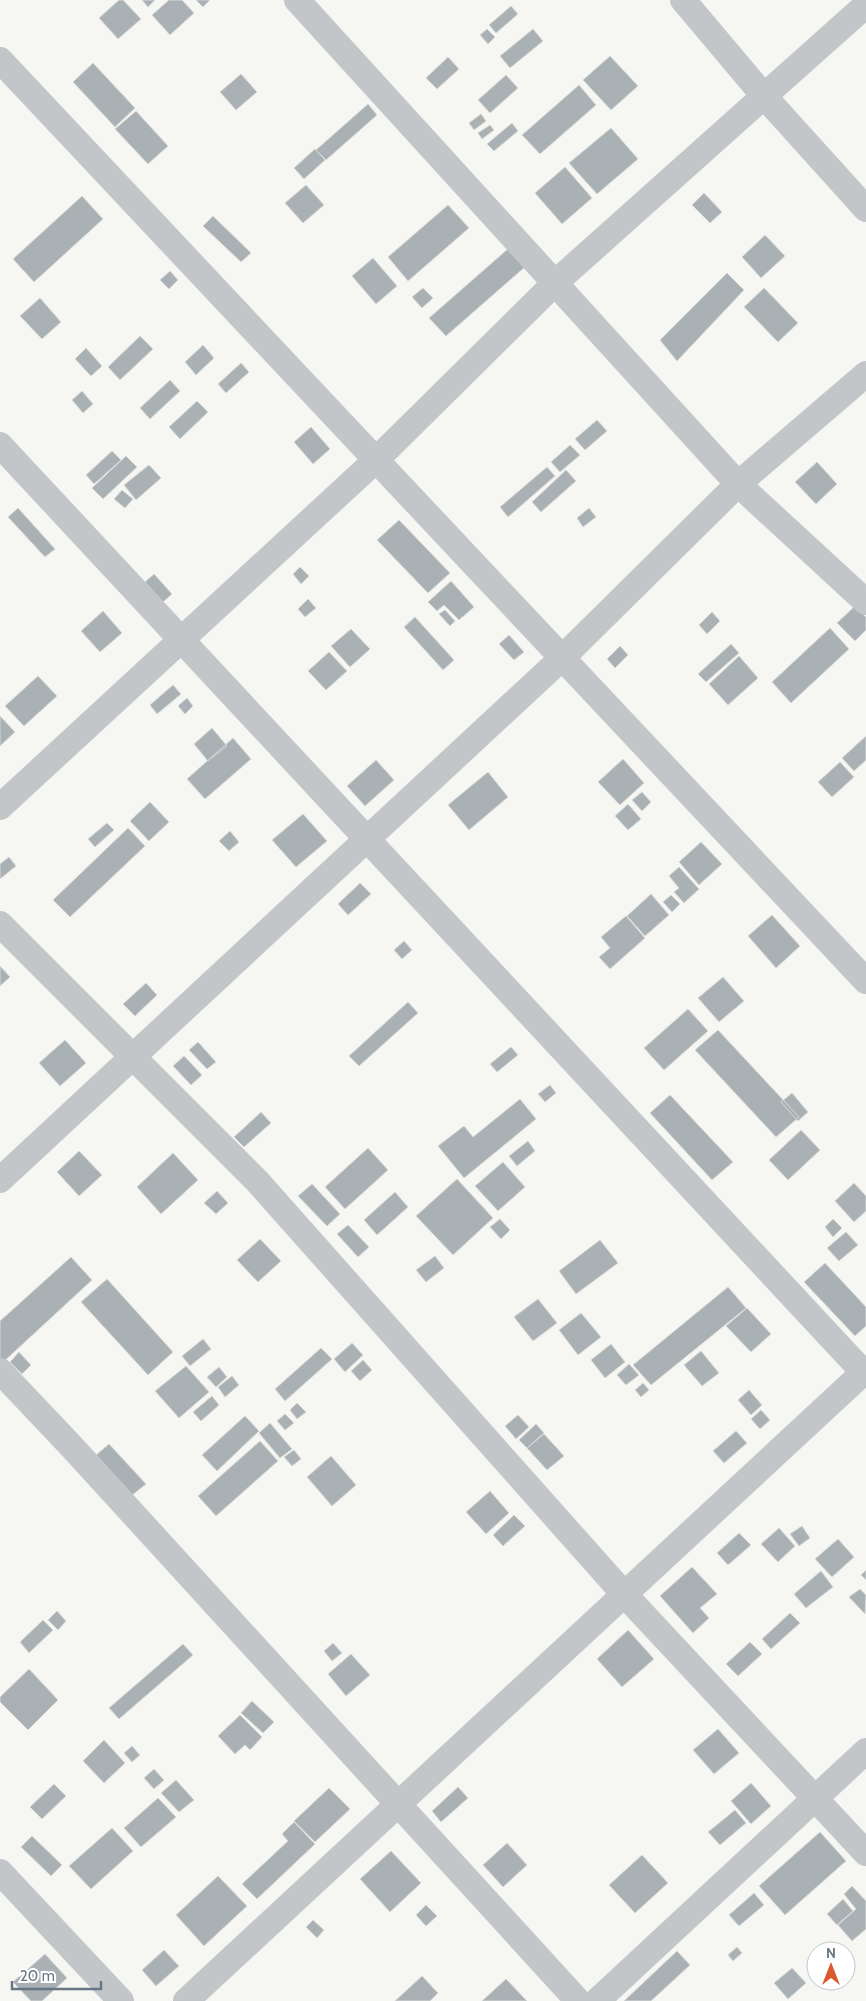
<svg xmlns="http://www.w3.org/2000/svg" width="866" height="2001" font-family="Cabin,sans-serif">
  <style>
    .building { fill: #a9b1b5; stroke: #d8d8d6 }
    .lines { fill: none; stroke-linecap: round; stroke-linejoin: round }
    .street { stroke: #c2c6c9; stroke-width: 26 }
  </style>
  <rect width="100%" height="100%" fill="#f6f6f3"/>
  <path class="building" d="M119,0h4l18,19 -23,20 -19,-21z
    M142,0h13l-7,7z
    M169,0h13l12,13 -24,22 -18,-20z
    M196,0h14l-7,7z
    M511,6l7,8 -22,19 -7,-8z
    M487,29l8,8 -7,7 -8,-9z
    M533,29l10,12 -33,27 -10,-12z
    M610,56l28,30 -27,24 -28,-30z
    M448,57l11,12 -22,20 -11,-11z
    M93,63l42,45 -20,19 -42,-45z
    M241,74l16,18 -21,18 -16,-18z
    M506,75l12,13 -28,25 -12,-13z
    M579,85l17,20 -56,49 -18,-19z
    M368,104l9,11 -51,45 -10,-10z
    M136,111l32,35 -20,18 -33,-35z
    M481,114l5,7 -12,9 -5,-7z
    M512,123l6,8 -24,20 -7,-7z
    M490,125l4,5 -12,9 -4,-6z
    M611,128l27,31 -41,35 -28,-31z
    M315,149l10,11 -21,19 -10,-11z
    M565,167l27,31 -30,26 -27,-31z
    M306,185l18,20 -21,18 -18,-20z
    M704,193l18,19 -12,11 -18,-18z
    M82,196l21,23 -69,63 -21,-23z
    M448,205l21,23 -61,53 -20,-24z
    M213,216l38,37 -10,9 -38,-36z
    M765,235l20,21 -24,22 -19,-21z
    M509,248l17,18 -80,70 -17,-18z
    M373,258l24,28 -21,18 -24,-28z
    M170,271l8,9 -9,9 -9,-9z
    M727,273l17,17 -67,71 -17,-21z
    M423,288l10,10 -11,10 -10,-11z
    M764,288l34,35 -20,19 -34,-35z
    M40,298l21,24 -19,17 -22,-23z
    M140,336l13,13 -33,31 -12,-13z
    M203,345l11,13 -18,17 -11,-13z
    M86,348l16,18 -11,10 -16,-17z
    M241,363l8,9 -23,21 -8,-9z
    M170,380l10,11 -30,28 -10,-11z
    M82,391l11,13 -10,9 -11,-13z
    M197,401l11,11 -28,27 -11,-12z
    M597,420l10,11 -22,19 -10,-11z
    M311,427l19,22 -17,15 -19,-22z
    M570,445l10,10 -20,17 -9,-10z
    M112,451l9,9 -27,24 -8,-9z
    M126,456l11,11 -34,32 -11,-11z
    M817,462l20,22 -21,20 -21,-22z
    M149,465l12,13 -25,22 -12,-15z
    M547,467l8,9 -47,41 -8,-10z
    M566,470l10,11 -35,31 -9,-10z
    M122,490l11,9 -8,9 -11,-9z
    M18,508l37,41 -10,8 -37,-40z
    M589,508l7,9 -13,10 -6,-9z
    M399,520l51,53 -22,20 -51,-53z
    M300,567l9,9 -8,8 -8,-10z
    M154,574l18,20 -9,8 -18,-20z
    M451,581l23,26 -15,13 -15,-15 -7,6 -9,-9z
    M308,599l8,9 -11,9 -7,-8z
    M855,606l11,11v13l-11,11 -18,-18z
    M445,610l10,11 -5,5 -11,-12z
    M103,611l19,22 -22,19 -19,-21z
    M712,612l8,9 -13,13 -8,-9z
    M415,617l39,43 -11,10 -39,-43z
    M830,628l19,21 -58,54 -19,-21z
    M351,629l19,20 -20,18 -19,-21z
    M509,635l15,17 -10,8 -15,-16z
    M731,644l8,9 -33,29 -8,-8z
    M620,646l8,9 -13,13 -8,-9z
    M329,652l18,19 -21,19 -18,-19z
    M739,656l19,22 -30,27 -19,-21z
    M38,676l19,20 -33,30 -19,-20z
    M173,685l8,9 -24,20 -7,-9z
    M187,698l6,8 -8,8 -7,-8z
    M0,716l15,16 -15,14z
    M212,728l15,18 -19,15 -14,-17z
    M866,736v24l-12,11 -12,-13z
    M233,738l18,21 -46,40 -18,-20z
    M623,759l21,24 -24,22 -22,-23z
    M376,760l18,20 -29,26 -18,-20z
    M840,762l14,15 -22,20 -14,-15z
    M488,772l20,25 -39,33 -21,-25z
    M642,792l9,10 -9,9 -10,-11z
    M150,802l19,20 -20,19 -19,-20z
    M628,804l13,15 -13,11 -13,-14z
    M303,814l24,27 -31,26 -24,-27z
    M107,823l7,7 -19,17 -7,-8z
    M128,828l17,18 -75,71 -17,-17z
    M230,831l9,11 -10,9 -10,-10z
    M701,842l21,22 -23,21 -20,-23z
    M9,857l7,9 -16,13v-15z
    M679,867l20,22 -15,14 -10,-11 5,-4 -10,-12z
    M360,883l11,11 -23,21 -10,-11z
    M651,894l18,21 -24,21 -18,-20z
    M671,895l9,9 -8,8 -9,-10z
    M772,915l28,31 -24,22 -28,-32z
    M626,916l19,22 -35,31 -11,-12 11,-9 -9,-11z
    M404,941l8,9 -10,9 -8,-9z
    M0,966l10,11 -10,9z
    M723,977l21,24 -25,21 -21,-24z
    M146,983l11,12 -22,21 -12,-12z
    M408,1002l10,11 -59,53 -10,-10z
    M688,1009l20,22 -44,39 -20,-22z
    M718,1030l81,87 -23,20 -81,-87z
    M65,1040l21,23 -26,23 -21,-23z
    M198,1042l18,20 -9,7 -18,-19z
    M511,1047l7,8 -21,17 -7,-8z
    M184,1056l18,19 -11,10 -18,-19z
    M550,1085l6,8 -11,9 -7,-8z
    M792,1093l16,19 -10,9 -17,-19z
    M670,1095l63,67 -21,18 -62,-67z
    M520,1099l16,20 -72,59 -26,-32 26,-20 9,11z
    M261,1112l10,11 -27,24 -10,-10z
    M801,1130l19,20 -32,30 -19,-20z
    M528,1141l7,10 -18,15 -8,-10z
    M368,1148l20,22 -43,39 -20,-22z
    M79,1151l23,24 -23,21 -22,-24z
    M173,1153l25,27 -37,34 -24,-27z
    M503,1162l22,25 -27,24 -23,-25z
    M457,1179l36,39 -40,37 -37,-39z
    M854,1183l12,13v15l-12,11 -19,-21z
    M312,1184l28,30 -13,12 -29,-30z
    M217,1191l11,12 -12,11 -12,-11z
    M395,1192l13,15 -31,28 -13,-15z
    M500,1219l10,11 -9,9 -11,-12z
    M833,1219l9,9 -9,9 -8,-10z
    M348,1225l21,22 -11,10 -21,-23z
    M846,1232l12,13 -19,16 -12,-13z
    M260,1239l21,22 -23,21 -21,-22z
    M600,1240l18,23 -42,31 -17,-23z
    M435,1256l9,12 -18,14 -10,-12z
    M71,1257l21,23 -92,85v-44z
    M825,1263l41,44v19l-11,10 -51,-54z
    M107,1279l66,73 -25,23 -67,-73z
    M728,1287l18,21 -95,77 -18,-20z
    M538,1299l19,24 -24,18 -19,-24z
    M747,1308l24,26 -20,18 -25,-26z
    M581,1313l20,24 -23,18 -19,-25z
    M203,1339l8,10 -21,17 -8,-10z
    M352,1343l11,12 -18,17 -11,-13z
    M611,1344l14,18 -20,16 -14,-18z
    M321,1348l11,11 -47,42 -10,-12z
    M701,1351l18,22 -17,13 -18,-21z
    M19,1352l12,13 -9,9 -12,-12z
    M363,1360l9,10 -12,11 -9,-10z
    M629,1364l10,11 -13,10 -9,-10z
    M186,1366l23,26 -30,26 -24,-27z
    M219,1367l8,10 -11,10 -9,-10z
    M232,1376l7,9 -14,12 -7,-10z
    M643,1383l6,7 -8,7 -6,-7z
    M749,1390l13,15 -11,10 -13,-15z
    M212,1396l7,9 -18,16 -8,-9z
    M297,1403l9,9 -9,7 -7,-9z
    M761,1410l9,10 -10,9 -9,-10z
    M285,1414l9,9 -9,7 -8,-9z
    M518,1415l11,12 -13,12 -11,-13z
    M245,1416l14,15 -42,40 -15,-16z
    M270,1423l22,26 -12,9 -21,-25z
    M536,1424l8,9 -17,15 -8,-8z
    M736,1431l11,12 -23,20 -11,-12z
    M544,1434l20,22 -17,14 -20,-22z
    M260,1441l18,20 -62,55 -18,-20z
    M109,1444l37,40 -15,12 -36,-40z
    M294,1450l7,9 -9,7 -8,-9z
    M331,1456l25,29 -24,21 -25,-29z
    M490,1491l19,22 -23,21 -20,-22z
    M514,1515l11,11 -22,20 -10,-11z
    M802,1526l8,12 -11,8 -9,-12z
    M779,1528l16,18 -17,16 -17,-18z
    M739,1533l12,12 -23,20 -11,-12z
    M838,1539l16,18 -22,20 -17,-18z
    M692,1567l25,27 -17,14 9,10 -16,15 -33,-37z
    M866,1570v10l-5,-5z
    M821,1571l12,16 -27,21 -12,-14z
    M860,1589l6,6 -1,19 -16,-17z
    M57,1611l9,10 -8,9 -10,-10z
    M790,1613l10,10 -29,26 -9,-10z
    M43,1620l10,10 -24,23 -9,-11z
    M628,1630l26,29 -32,28 -25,-28z
    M750,1642l12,12 -24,22 -12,-12z
    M333,1643l9,10 -10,8 -8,-10z
    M183,1644l10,11 -74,64 -10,-11z
    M351,1654l19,21 -24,21 -18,-22z
    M29,1669l29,31 -30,30 -28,-28v-5z
    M252,1701l22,21 -11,11 -22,-20z
    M240,1715l22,22 -12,13 -5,-5 -10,9 -17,-18z
    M718,1729l21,24 -25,21 -21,-24z
    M104,1740l21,23 -21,20 -21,-22z
    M132,1746l8,9 -8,7 -8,-9z
    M154,1769l10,11 -10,9 -10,-11z
    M176,1780l18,20 -15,12 -18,-19z
    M751,1783l20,23 -20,18 -20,-23z
    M54,1784l12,12 -24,23 -12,-12z
    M458,1787l10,11 -27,24 -9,-11z
    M329,1788l21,21 -35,33 -21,-21z
    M158,1798l18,19 -35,30 -17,-19z
    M735,1810l11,13 -26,22 -12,-13z
    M294,1822l21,22 -58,55 -15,-15 46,-43 -6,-7z
    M112,1828l21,23 -42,38 -22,-23z
    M820,1832l26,29 -61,54 -26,-29z
    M32,1836l30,29 -11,11 -30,-29z
    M507,1843l20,22 -24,22 -20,-22z
    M391,1851l30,32 -31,29 -30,-33z
    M642,1855l26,28 -33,30 -26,-28z
    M218,1876l29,30 -43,40 -28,-31z
    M852,1886l14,15v28l-14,12 -14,-16 18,-16 -12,-15z
    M754,1893l10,12 -25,21 -10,-11z
    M843,1899l10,12 -16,14 -10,-11z
    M426,1905l11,11 -11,10 -10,-11z
    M313,1920l11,10 -7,8 -11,-11z
    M737,1947l5,6 -9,8 -5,-6z
    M164,1950l15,16 -23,20 -14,-16z
    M677,1951l13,14 -39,36h-27z
    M45,1954l22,24 -25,23h-11l-18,-19z
    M792,1968l14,15 -18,16 -14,-16z
    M422,1976l16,17 -8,8h-35z
    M506,1979l21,22h-45z"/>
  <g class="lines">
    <path class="street" d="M297,0l441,484 128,118
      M683,0l80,95 103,114
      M0,60l866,921
      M0,445l866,930
      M0,807l376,-347 180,-178 310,-277
      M0,924l257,257 367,413 242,259
      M0,1180l562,-522 176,-174 128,-110
      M0,1371l72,76 506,554
      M0,1872l121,129
      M186,2001l680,-631
      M597,2001l269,-250"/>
  </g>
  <g transform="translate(831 1966)"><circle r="24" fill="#ffffff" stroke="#c2c8cd"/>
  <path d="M0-4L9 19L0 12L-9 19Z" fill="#db592e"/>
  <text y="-8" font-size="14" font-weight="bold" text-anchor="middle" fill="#667683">N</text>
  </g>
  <path d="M12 1981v8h89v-8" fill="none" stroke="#667683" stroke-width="2.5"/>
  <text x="20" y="1981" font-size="15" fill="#667683" stroke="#ffffff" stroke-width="4" paint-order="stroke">20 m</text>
</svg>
